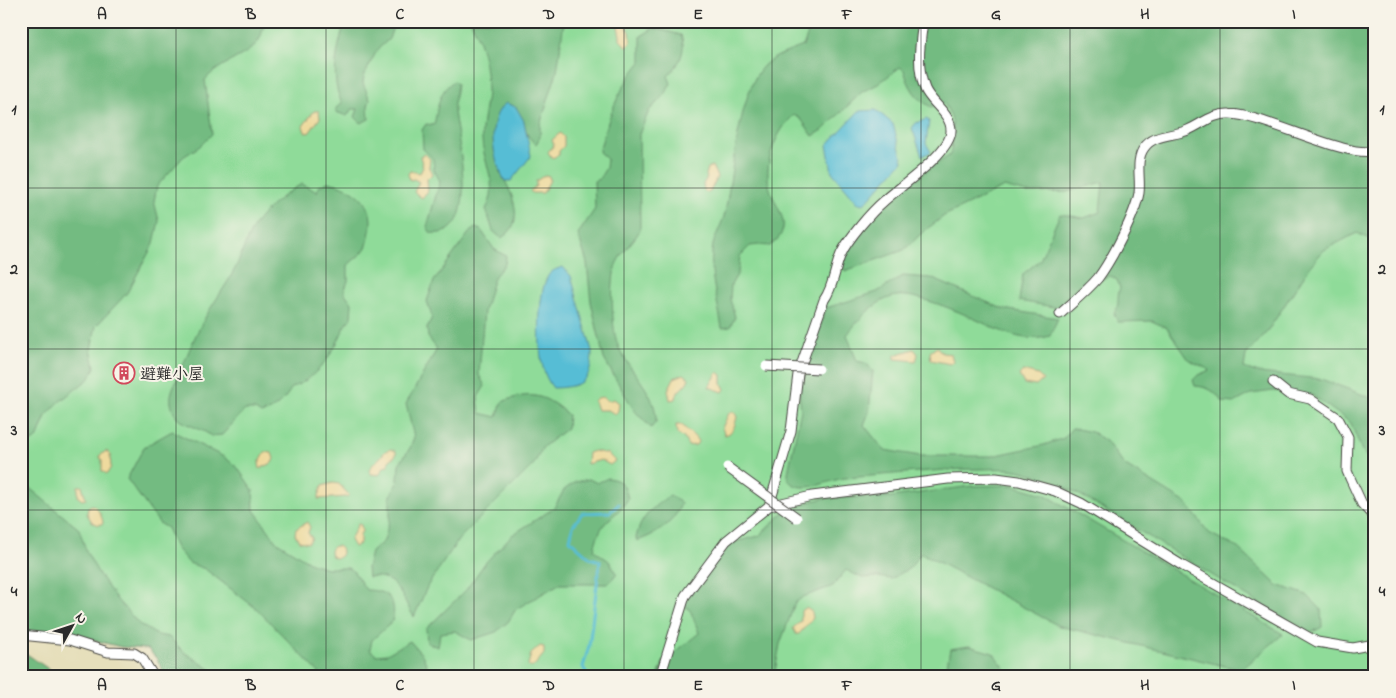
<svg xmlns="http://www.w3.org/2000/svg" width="1396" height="698" font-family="'Indie Flower','Klee One',sans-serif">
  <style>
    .green { fill: #8fdb99; stroke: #5d8362 }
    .forest { fill: #73bb81; stroke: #4f7356 }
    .sand { fill: #eeda9e; stroke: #8c8264 }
    .water { fill: #57bdd5; stroke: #417480 }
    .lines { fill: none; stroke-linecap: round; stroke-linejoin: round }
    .stream { stroke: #57bdd5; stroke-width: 3 }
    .minor-casing { stroke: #474641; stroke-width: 11 }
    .minor { stroke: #fff; stroke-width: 9 }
    .minor-bridge-casing { stroke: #474641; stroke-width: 11; stroke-linecap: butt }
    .minor-bridge { stroke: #fff; stroke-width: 9 }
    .grid { fill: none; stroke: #2b2b2b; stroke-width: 1; stroke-opacity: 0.55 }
    .labels { text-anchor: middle; stroke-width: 4; stroke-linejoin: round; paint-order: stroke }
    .poi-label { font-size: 16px; font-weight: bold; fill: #2b2b2b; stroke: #f7f3e8; text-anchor: start }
    .neatline { fill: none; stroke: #2b2b2b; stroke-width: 2 }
    .grid-label { font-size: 16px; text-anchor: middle; font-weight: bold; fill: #2b2b2b }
  </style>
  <rect width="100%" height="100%" fill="#f7f3e8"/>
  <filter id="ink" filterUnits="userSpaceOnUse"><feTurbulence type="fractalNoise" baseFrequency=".02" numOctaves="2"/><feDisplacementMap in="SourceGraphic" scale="10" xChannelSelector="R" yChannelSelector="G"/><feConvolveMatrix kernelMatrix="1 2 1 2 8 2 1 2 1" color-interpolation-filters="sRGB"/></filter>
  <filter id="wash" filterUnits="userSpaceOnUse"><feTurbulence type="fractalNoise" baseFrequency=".0096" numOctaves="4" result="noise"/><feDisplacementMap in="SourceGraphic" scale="20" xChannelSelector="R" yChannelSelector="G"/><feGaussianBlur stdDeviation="1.12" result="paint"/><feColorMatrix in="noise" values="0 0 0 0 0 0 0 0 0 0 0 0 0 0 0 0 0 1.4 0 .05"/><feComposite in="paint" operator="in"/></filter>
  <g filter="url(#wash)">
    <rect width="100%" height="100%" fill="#e6dfbb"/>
    <path class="green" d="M216,21h690l469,120v536h-1209l-9,-18 -9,-10 -27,-2 -51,-13 -43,-1 -6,-3v-278z"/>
    <path class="forest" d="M21,21h244c-2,6 -3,14 -6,19 -9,16 -39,22 -54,40l7,54 -12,12 -17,11 -26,29 -3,15 5,20 -5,22 -27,50 -31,33 -5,23 4,18 -5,11 -31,24 -13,14 -9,23 -16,8z
      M345,21h49v3l-5,15 -12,11 -13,26 -1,7 7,17 -2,6 1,13 -8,4 -6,-6 3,-8h-6l-5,7 -11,-4v-4l6,-5c-13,-25 -4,-56 3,-82z
      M471,21h93l-7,51 -17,53v12l-4,7c-9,-7 -11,-13 -12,-23l-25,50c12,18 29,53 2,67l-8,-7 -7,-22c14,-23 -3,-45 -4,-70 -1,-16 4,-31 5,-47 0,-27 -5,-46 -16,-71z
      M810,21h565v220l-18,-8 -33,17 -13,15 -44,67 -21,23 -2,13 15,5 62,6 48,18 6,6v64l-13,-16 -11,-28 -39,-28 -39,-4 -22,3 -17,9 -11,-1c-9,-11 -14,-15 -28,-16l-2,-6 5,-5 12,-5 -21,-10 -22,-32 -15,-7 -34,1 -4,-9c7,-9 2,-17 6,-25l-3,-8 -6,-4 -31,9 -8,15 -13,8 -40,-7 4,-27 17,-14 20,-46 24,4 16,-6 3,-30 -36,10 -40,1 -23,-6 -60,29 -21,16 -19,18 -59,21 -3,-7c14,-35 49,-68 79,-90 9,-7 20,-12 29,-19 4,-23 6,-32 -6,-52l-13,4c-16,-9 -22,-20 -27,-37l-4,-3 -22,17 -16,8 -39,38 -10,6 -12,-17 -7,-4c-17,15 -30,46 -25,70 5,24 29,40 1,61l-11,-1 -9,1 -10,10 -2,17 -7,12 -1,14 5,18 -5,10 -8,1c-4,-27 -14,-55 -9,-83 2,-9 9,-21 12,-32 7,-36 14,-115 35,-143 9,-13 29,-18 43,-24l6,-15z
      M654,28l27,7c6,16 -2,30 -13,41l3,7 -5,10 -17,18 -10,23 1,96c-7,13 -22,25 -25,38 -4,18 -4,63 4,80 11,24 39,46 37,74l-5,6 -17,-18 -30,-51 -13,-57 -4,-39 -9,-29 17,-25 -1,-28 5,-2 7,-11 1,-9 -8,-7c9,-33 19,-64 42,-90v-26z
      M454,81l3,3c-1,9 -4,18 -3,27 3,28 29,128 -23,122l-4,-6 13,-46 -6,-11 -1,-11 -10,-10 -1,-19 4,-6 8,1c4,-17 4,-34 20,-44z
      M328,182c25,5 48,19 42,49 -1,5 -2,14 -5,18 -4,6 -12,11 -17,16v16l-4,11 8,11 -1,15c-7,8 -9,15 -14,25 -9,17 -25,38 -45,44 -6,12 -17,23 -31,27l-6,-4h-10l-23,25 -11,1c-16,-13 -35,-8 -40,-33 -2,-12 6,-22 10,-32 6,-16 12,-31 20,-46 10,-20 25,-38 35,-58 8,-17 11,-32 22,-47 11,-14 29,-28 44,-36l15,8 2,-6z
      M475,228l6,2 13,19 12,7 -1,8 -11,13 -10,34 -5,64 6,11 -7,11 2,16 17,4 5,-15c29,-12 44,-7 66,13l-1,13 -24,19 -9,17 -75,75 -31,46 -14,32c-13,-21 -18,-44 -46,-40l-1,-9 4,-16 13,-11 6,-24v-19l8,-18 1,-16 11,-16 4,-11 -8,-33 31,-55 -9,-12 -1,-9 5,-11 -5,-16 7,-20 35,-48z
      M903,276l28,2 72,31 55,9 -8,18c-27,8 -49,-5 -73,-16 -17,-8 -62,-27 -80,-24 -21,3 -38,23 -50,39l10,26 9,2 7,8 -4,41 -5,13 20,25 36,6h72l52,-11 20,-7 8,-10 20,4 14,9 18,24 62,38 23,30 29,15 39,37 30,10 14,14 1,18 -13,7 -227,-138c-23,-11 -47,-24 -72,-27 -10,-1 -21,0 -31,0 -44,0 -89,6 -134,9 -17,2 -44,18 -57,2v-7l13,-63 -2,-19 27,-83 51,-16z
      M172,431l52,26 13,10 16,23 1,20 23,32 34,21 16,5h21l6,4 12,18c21,0 32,10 26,32l-20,18 -2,10 6,5 11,-1 23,-13 13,15 8,21h-108l-66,-68 -52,-40 -16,-6 -13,-15 -9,-20 -7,-4 -33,-45 17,-32z
      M608,478c14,2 17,7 20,21 -16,24 -27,17 -34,51l15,11 8,12 -9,11h-49l-43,25 -8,13 -12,10 -25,8 -16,-9 -15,2 -2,14 -11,-4 -1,-14 40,-39 19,-27 27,-28 42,-27 10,-18 11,-8 14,-3 8,4z
      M21,481l58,48 8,24 13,23 18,25 21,23 18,11 12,2 15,15 29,19 4,6h-51l-9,-18 -9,-10 -27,-2 -51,-13 -43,-1 -6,-3z
      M1012,485l32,9 239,140 -42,36 -182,-44 -138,-73 -11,15 -19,11 -13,-2 -16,1 -16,-8 -13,16 -30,11 -8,6 -15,41 -6,33h-116l5,-15 36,-29 -8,-21 -8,-9 47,-60 29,-7 30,-29 36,-9 66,-1 81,-11z
      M670,495l11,8c-6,20 -24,31 -44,38l-1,-3c4,-21 18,-32 34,-43z
      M969,646l24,7 19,24h-67l5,-28z
      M21,650l39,27h-39z"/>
    <path class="sand" d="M623,21l7,11 1,10 -4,5 -7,-7c1,-6 -3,-12 -2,-17z
      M314,111h5l1,7 -11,15 -4,-1 -2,-6z
      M560,133l4,4v9l-5,5v4l-7,3 -4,-6 6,-7 -2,-5z
      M425,154l5,5 -1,8 3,7 -5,5 1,12 -6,7 -8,-6 5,-10 -5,-3 -4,1 -2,-6 2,-3 10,2 3,-6 -3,-11z
      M712,166l5,11 -7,15 -3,1 -3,-3 -1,-6 4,-6 -1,-3 2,-7z
      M545,175l4,1 1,4 -7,13h-11l-2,-2 6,-5v-5z
      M937,347l5,6 9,1 2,7 -3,3 -19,-4 -1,-8z
      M914,349l4,5 -2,7 -21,-2v-4z
      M1023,371l15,4 5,5 -7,6 -12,-2 -5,-9z
      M718,372l4,3v9l3,5 -2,3 -14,-5z
      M684,374l5,4c-2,9 -12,10 -13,21l-6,1 -2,-10 6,-12z
      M603,397l5,4 6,-2 5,4 -1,8 -3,3 -7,-4h-11l-3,-9 3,-3z
      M734,411l3,6c-2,7 -3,16 -12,18l-3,-7 7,-15z
      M676,425h6c5,6 14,11 16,17l-2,3 -8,1 -4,-8 -7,-4z
      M391,449l5,2v4l-7,6 -1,4 -4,2 -5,8 -8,-1 -2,-4c4,-8 11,-10 15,-18z
      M106,451l4,3 1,13 -4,7 -5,-3v-11l-3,-4z
      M594,451l14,3 7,7 -5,4 -9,-5 -14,4 1,-11z
      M265,452l7,1 2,6 -2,4 -12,6 -1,-6z
      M333,483l6,1 10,11 -2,2 -29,2 4,-13z
      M78,486h4l4,13 -4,1 -4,-3z
      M92,505c5,1 11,13 11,18l-4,2 -7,-3 -5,-8 1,-7z
      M307,522l3,5 -2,6 4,5 -4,5 -9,-2 -4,-7 1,-5z
      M358,524l3,1 1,6 -2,4v9l-6,3 -4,-7z
      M330 552a6 6 0 1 1 12 0a6 6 0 1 1-12 0Z
      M806,608l6,4 1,6 -14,16h-3l-3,-6 8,-7v-10z
      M540,646l4,1v7l-11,13h-4l-1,-2 3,-11z"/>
    <path class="water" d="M506,103l10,4 8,14 7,35 -20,25h-6c-12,-19 -20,-63 1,-78z
      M876,110l17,14 10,37 -39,43 -6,-1 -26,-31 -5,-27 32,-34z
      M927,119l2,2 -3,22 5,9 -9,4 -10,-28 4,-5z
      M563,267l8,9 21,75c0,30 -10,36 -39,37 -6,-8 -9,-15 -11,-25 -4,-19 -4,-69 5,-85 3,-7 9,-9 16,-11z"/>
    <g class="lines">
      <path class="stream" d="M589,677l-6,-10 6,-21 11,-85 -10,-3 -20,-18 3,-14 9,-13 28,-1 9,-8"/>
    </g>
  </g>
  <g filter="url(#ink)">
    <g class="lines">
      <g class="minor-casing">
        <path id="minor" d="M1060,314c12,-11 27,-23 38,-36 14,-19 37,-63 41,-85 2,-14 -4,-33 5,-45 9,-14 30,-12 44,-18 14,-6 25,-17 42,-16 35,1 122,47 145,36
          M1273,382l15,12 22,5 28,19 10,19 -1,34 3,7 12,26 13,14
          M769,506l22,-75 7,-57 26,-74c10,-14 10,-30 17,-46 7,-15 30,-42 43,-53 15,-14 68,-49 67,-71 0,-16 -20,-27 -26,-41 -9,-22 -5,-45 -2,-68
          M21,635l49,5 38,12 26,1 8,5 12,19
          M660,677l25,-81 41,-55 43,-35 43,-10 136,-17 48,-1 23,3 36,10 26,12 102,63 134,76 36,6 22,-4"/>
      </g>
      <use href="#minor" class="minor"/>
      <g class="minor-bridge-casing">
        <path id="minor-bridge" d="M766,366l53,3
          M727,467l70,51"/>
      </g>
      <use href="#minor-bridge" class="minor-bridge"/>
    </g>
  </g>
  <path class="grid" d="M176,21v656M326,21v656M474,21v656M624,21v656M772,21v656M921,21v656M1070,21v656M1220,21v656M21,188h1354M21,349h1354M21,510h1354"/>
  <defs>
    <g id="building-ring" transform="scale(1.125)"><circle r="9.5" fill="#f7f3e8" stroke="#d1495b" stroke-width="1.5"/><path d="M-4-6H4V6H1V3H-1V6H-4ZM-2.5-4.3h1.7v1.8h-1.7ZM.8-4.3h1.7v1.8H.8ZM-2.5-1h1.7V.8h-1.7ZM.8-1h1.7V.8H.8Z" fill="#d1495b"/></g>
  </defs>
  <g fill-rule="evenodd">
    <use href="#building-ring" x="124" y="373"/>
  </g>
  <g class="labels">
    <g class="poi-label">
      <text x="140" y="379">避難小屋</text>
    </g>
  </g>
  <rect width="1396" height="698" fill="none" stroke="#f7f3e8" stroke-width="55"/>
  <g transform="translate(72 626) rotate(50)" stroke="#f7f3e8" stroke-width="4" paint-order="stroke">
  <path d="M0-4L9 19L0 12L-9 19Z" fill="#2b2b2b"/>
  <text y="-8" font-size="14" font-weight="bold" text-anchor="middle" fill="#2b2b2b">N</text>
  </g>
  <rect x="28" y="28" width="1340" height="642" class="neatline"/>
  <g class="grid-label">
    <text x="102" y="19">A</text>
    <text x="251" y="19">B</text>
    <text x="400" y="19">C</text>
    <text x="549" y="19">D</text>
    <text x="698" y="19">E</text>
    <text x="847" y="19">F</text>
    <text x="996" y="19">G</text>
    <text x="1145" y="19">H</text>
    <text x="1294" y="19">I</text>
    <text x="14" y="114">1</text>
    <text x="1382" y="114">1</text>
    <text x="14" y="274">2</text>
    <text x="1382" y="274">2</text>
    <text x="14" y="435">3</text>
    <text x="1382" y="435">3</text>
    <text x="14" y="596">4</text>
    <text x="1382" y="596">4</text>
    <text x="102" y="690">A</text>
    <text x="251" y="690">B</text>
    <text x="400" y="690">C</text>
    <text x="549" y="690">D</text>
    <text x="698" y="690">E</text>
    <text x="847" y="690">F</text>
    <text x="996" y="690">G</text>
    <text x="1145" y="690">H</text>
    <text x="1294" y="690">I</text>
  </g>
</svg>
